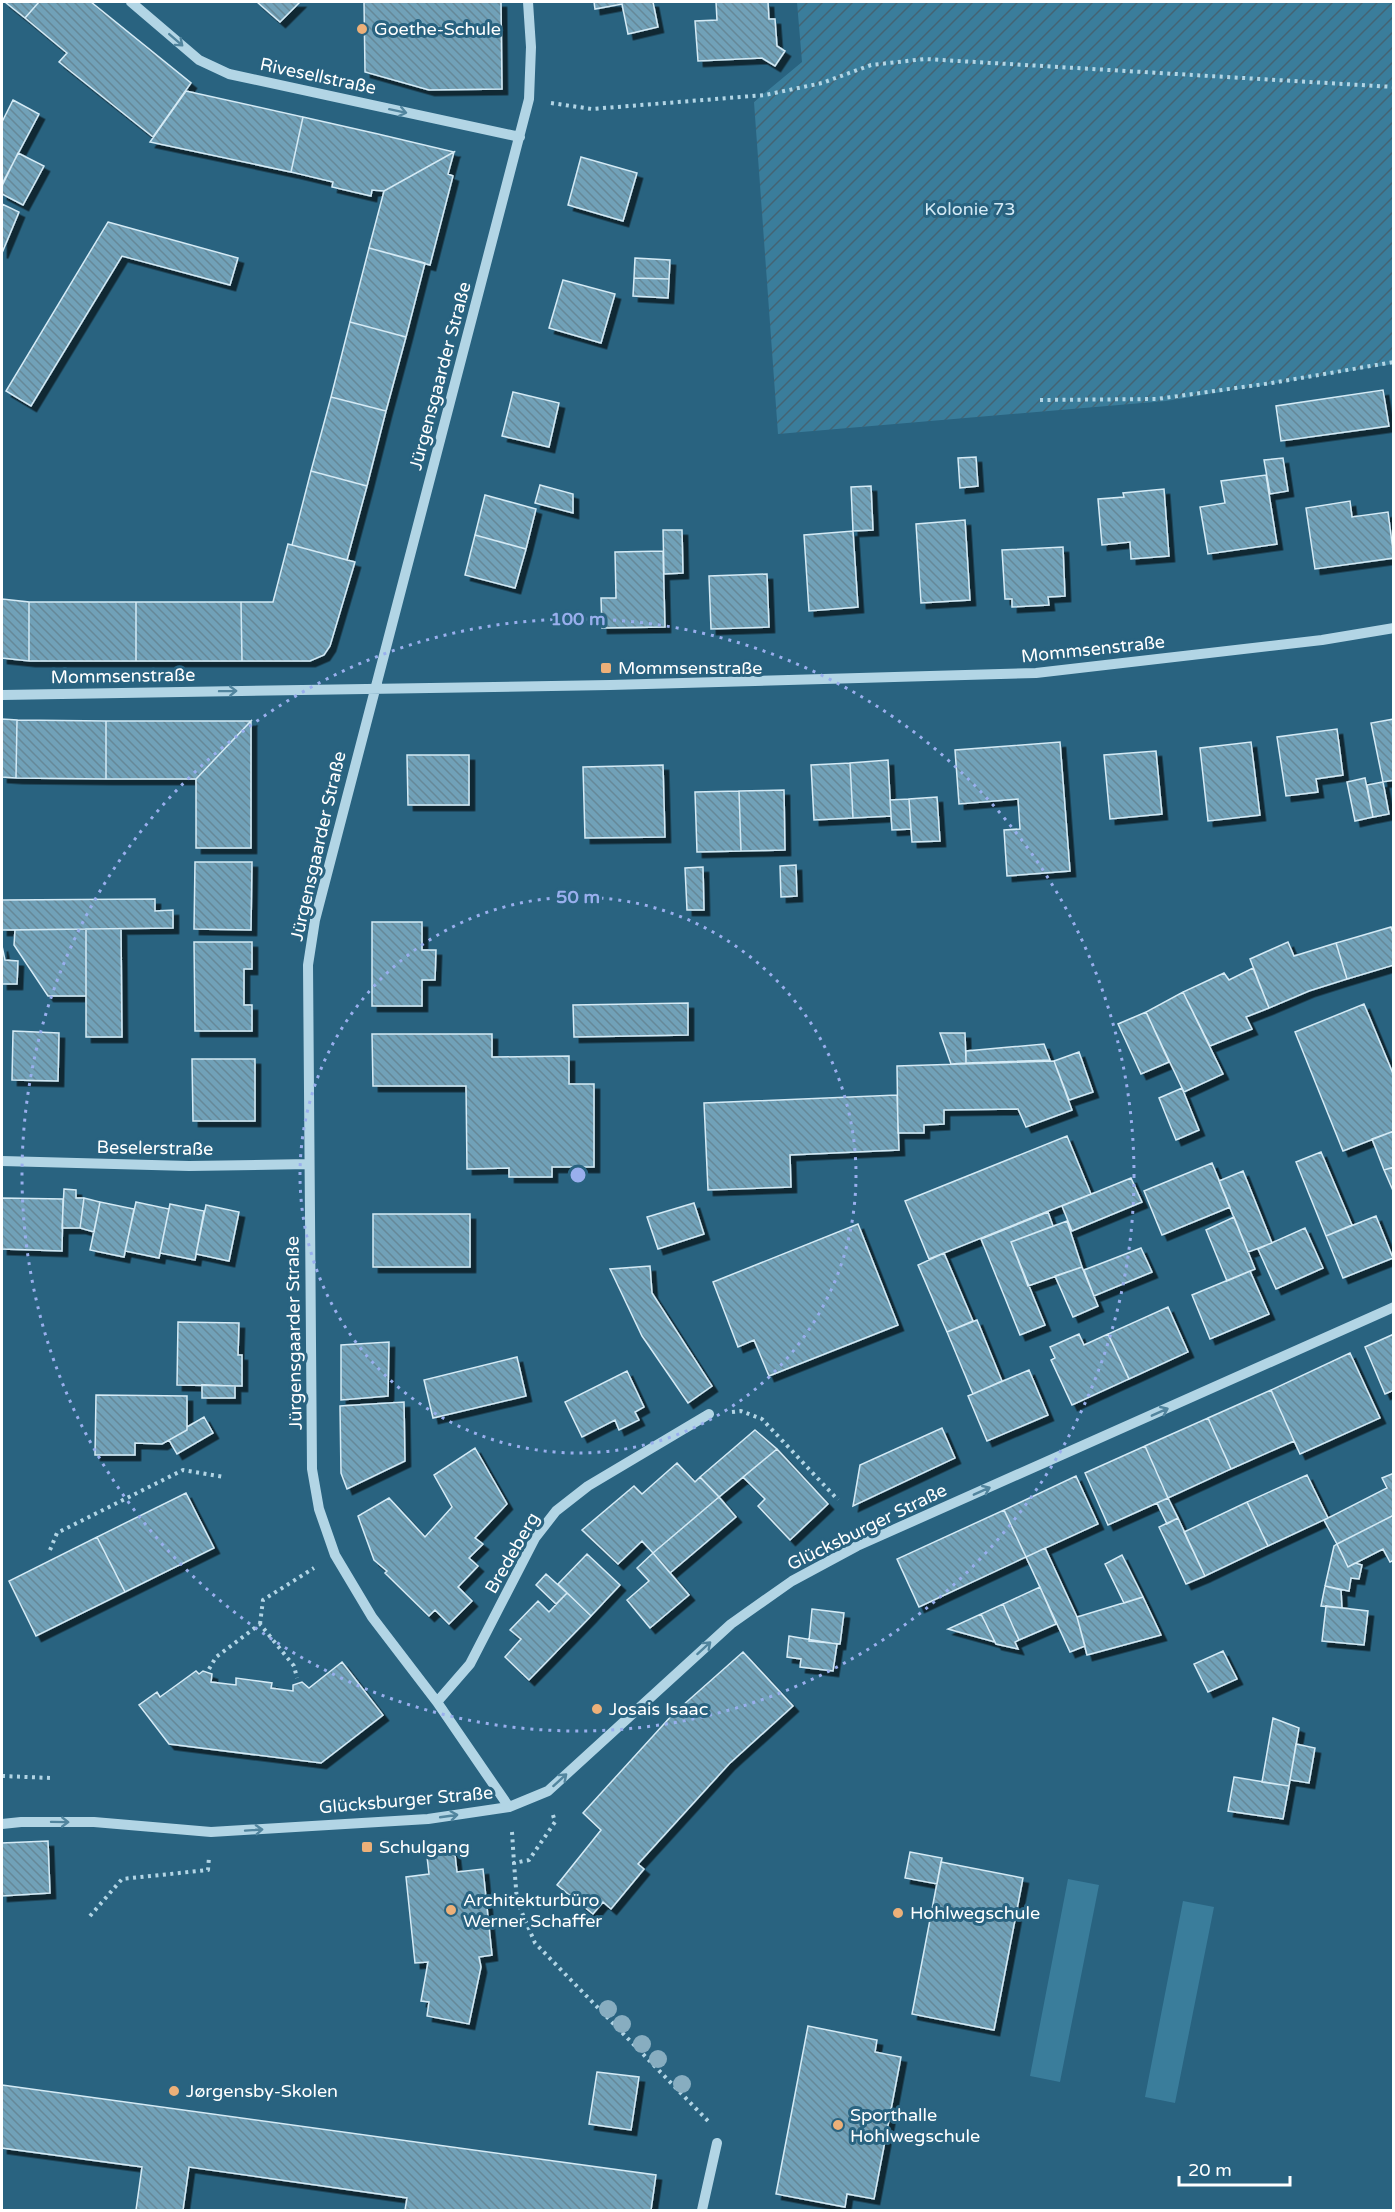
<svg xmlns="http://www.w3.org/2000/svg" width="1395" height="2212" font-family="'Varela Round',sans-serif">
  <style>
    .grass { fill: #3a7d9b }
    .garden { fill: url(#garden-furrows) }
    .building { fill: url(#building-back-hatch); stroke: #d4eaf5; stroke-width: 1.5; filter: url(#shadow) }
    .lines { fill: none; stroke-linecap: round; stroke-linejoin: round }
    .path { stroke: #b2d5e5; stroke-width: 4; stroke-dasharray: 3 4.5; stroke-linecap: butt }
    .minor { stroke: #b2d5e5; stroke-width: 10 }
    .tree { fill: #87adc0 }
    .oneway { stroke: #52859e }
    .ring { fill: none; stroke: #99afed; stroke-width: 3; stroke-dasharray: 3 6 }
    .poi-dot { fill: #ecb079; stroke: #296380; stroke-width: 2 }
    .labels { text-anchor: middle; stroke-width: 6; stroke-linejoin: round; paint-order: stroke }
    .poi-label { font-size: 18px; fill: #fff; stroke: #296380; text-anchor: start }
    .street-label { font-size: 18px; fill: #fff; stroke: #296380 }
    .park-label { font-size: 18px; fill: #d4eaf5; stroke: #296380 }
    .centre { fill: #99afed; stroke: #296380; stroke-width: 3 }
    .ring-label { font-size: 18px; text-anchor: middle; font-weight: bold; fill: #99afed; stroke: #296380; stroke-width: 6; stroke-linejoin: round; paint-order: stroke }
  </style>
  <defs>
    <pattern id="garden-furrows" width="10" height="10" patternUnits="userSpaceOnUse" patternTransform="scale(1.5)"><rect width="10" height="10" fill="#3a7d9b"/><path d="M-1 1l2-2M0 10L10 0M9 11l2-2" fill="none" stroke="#436474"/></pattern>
    <pattern id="building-back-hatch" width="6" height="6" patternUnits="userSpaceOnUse" patternTransform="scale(1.5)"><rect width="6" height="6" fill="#71a1b8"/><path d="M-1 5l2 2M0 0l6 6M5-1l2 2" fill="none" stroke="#668898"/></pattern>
    <filter id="shadow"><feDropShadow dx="5.5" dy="5.5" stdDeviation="0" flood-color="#0009"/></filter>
  </defs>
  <rect width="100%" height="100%" fill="#296380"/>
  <path class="grass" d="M1068,1879l31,6 -39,197 -30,-6z
    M1183,1901l31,6 -39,196 -30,-6z"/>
  <path class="garden" d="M797,2h596v362l-227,37 -388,33 -24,-332 48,-40z"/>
  <path class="building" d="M5,2h34l-14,16z
    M39,2h52l100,81 -38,54 -94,-75 8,-9 -42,-35z
    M257,2h43l-20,20z
    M364,2h137l1,87 -73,1 -64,-18z
    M594,2h59l5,25 -30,7 -6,-30 -27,5z
    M716,2h52l1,17h6l2,27 8,5 -10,15 -13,-8 -64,3 -3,-40 22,-1z
    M186,91l117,26 -12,55 -141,-30z
    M13,100l26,14 -36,68 -1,-1v-59z
    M303,117l75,17 76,18 -70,39 -12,-1 -1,6 -39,-9 1,-5 -42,-10z
    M454,152l-6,22 5,2 -23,89 -61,-17 15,-57z
    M18,153l26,13 -21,39 -21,-11v-8z
    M581,157l56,16 -14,48 -55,-16z
    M2,204l17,8 -17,41z
    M108,222l130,36 -8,27 -108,-29 -91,150 -25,-15z
    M369,248l56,15 -19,74 -56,-15z
    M635,258l35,2 -1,19 -35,-1z
    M634,278l35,1 -1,19 -35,-2z
    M563,280l52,14 -14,49 -52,-15z
    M350,322l56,15 -20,74 -55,-14z
    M1383,390l6,36 -108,15 -5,-35z
    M513,392l46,11 -10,44 -47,-11z
    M331,397l55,14 -19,75 -56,-15z
    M976,457l2,29 -18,2 -2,-30z
    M1283,458l5,33 -18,3 -6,-34z
    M311,471l56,15 -20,74 -55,-15z
    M1266,475l11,69 -69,10 -8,-47 25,-4 -4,-22z
    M540,485l33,9v19l-38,-10z
    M871,486l2,44 -20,1 -2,-44z
    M1164,489l5,67 -38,3 -1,-17 -28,3 -4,-46 26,-2 -1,-4z
    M485,495l51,14 -10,40 -51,-14z
    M1350,501l2,16 36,-5 6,46 -79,11 -9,-61z
    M965,520l5,80 -49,3 -5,-79z
    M663,530h19l1,43 -19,1z
    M853,531l5,76 -49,4 -5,-76z
    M475,535l51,14 -11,39 -50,-13z
    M288,544l67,18 -25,84 -6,9 -14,6h-68l-1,-59h32z
    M1063,547l2,49 -17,1 1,8 -37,2v-8h-7l-3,-49z
    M663,551l2,76 -63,1 -1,-30h15l-1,-46z
    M767,574l2,53 -58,2 -2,-53z
    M2,599l27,3v59l-27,-3z
    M29,602h107v59h-107z
    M136,602h105l1,59h-106z
    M2,719l15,1 -1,58 -14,-1z
    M1394,719v61l-11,2 -12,-59z
    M17,720l89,1v58l-90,-1z
    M106,721h145l-55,58h-90z
    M251,721v127h-55v-69z
    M1337,729l6,46 -27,4 2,13 -32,4 -9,-59z
    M1060,742l10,129 -63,5 -3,-46 16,-1 -2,-30 -59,5 -4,-54z
    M1251,742l9,73 -52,6 -8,-73z
    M1156,751l6,63 -52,5 -6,-64z
    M407,755h62v50h-61z
    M888,760l3,56 -38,2 -3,-55z
    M850,763l3,55 -39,2 -3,-55z
    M663,765l2,72 -80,1 -2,-71z
    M1365,778l8,39 -18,4 -8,-39z
    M1383,782l6,32 -16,3 -6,-32z
    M784,790l1,60 -44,1 -2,-60z
    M739,791l2,60 -44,1 -2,-60z
    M937,797l3,44 -28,1 -3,-43z
    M909,799l2,30 -19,1 -2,-30z
    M195,862h57l-1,68 -57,-1z
    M796,865l1,31 -16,1 -1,-31z
    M703,867l1,43h-17l-2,-42z
    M155,899v12l18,-1v18l-171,2v-30z
    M372,922h50v28h14l-1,30h-13v26h-50z
    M1391,927l3,9v29l-47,14 -11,-36z
    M86,929h35l1,108h-36z
    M86,929v67h-38l-34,-51 1,-15z
    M194,942h58v27h-8v36h8v26h-57z
    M1288,942l6,14 42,-13 11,36 -38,12 -40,17 -19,-49z
    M2,946l3,14 13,1 -1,23h-15z
    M1253,968l16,40 -23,9 6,12 -42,17 -27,-54 41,-19 5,7z
    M1183,992l40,82 -39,18 -38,-80z
    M688,1003v32l-114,2 -1,-32z
    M1364,1004l30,72v55l-51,20 -48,-119z
    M1146,1012l23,50 -28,12 -23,-50z
    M13,1031l46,2 -1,48 -46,-1z
    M940,1033h25l1,30 -15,1z
    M372,1034h120v23l77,-1v28h25v83h-42v10h-43v-9l-42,1 -1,-83h-93z
    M1044,1044l6,16 -84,3v-12z
    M1079,1052l14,40 -24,8 -15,-39z
    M192,1059h63v62h-62z
    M1054,1061l18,49 -46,17 -8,-18 -74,1v14l-20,1v8h-26l-1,-67z
    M1182,1088l17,42 -23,10 -17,-42z
    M897,1095l2,55 -109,5 1,32 -83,3 -4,-87z
    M1394,1131v36l-10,3 -12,-31z
    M1067,1136l24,58 -162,65 -24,-58z
    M1321,1152l31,73 -26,11 -30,-74z
    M1212,1163l18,44 -68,28 -18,-44z
    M1394,1167v26l-10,-23z
    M1243,1171l29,72 -24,9 -29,-71z
    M1131,1178l11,24 -70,29 -10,-25z
    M64,1189l12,1v8h8l-4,30h-18z
    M2,1198l61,1 -1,52 -60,-2z
    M84,1198l16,4 -6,30 -14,-4z
    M100,1202l34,7 -10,48 -34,-7z
    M136,1202l33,7 -10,49 -34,-7z
    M694,1203l10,31 -46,15 -11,-32z
    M170,1204l34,7 -9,49 -35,-7z
    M206,1205l33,7 -10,49 -33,-7z
    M1048,1212l5,14 -42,16 34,83 -25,10 -39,-96z
    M373,1214h97v53h-97z
    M1376,1216l17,42 -50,20 -17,-42z
    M1234,1217l21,52 -28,12 -21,-51z
    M1067,1221l15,46 -54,19 -17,-44z
    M858,1224l40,101 -129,51 -15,-36 -16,7 -25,-65z
    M1305,1228l18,40 -47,21 -18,-40z
    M1141,1248l11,24 -58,24 -10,-26z
    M944,1253l29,68 -26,11 -29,-67z
    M650,1266l2,27 60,93 -24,17 -46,-67 -32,-67z
    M1082,1267l16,39 -25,11 -18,-41z
    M1250,1271l19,43 -59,25 -18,-44z
    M1168,1307l20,45 -59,27 -21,-45z
    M977,1320l25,61 -29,13 -26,-62z
    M178,1322l61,1 -1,32h4v31l-65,-1z
    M1079,1334l5,11 24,-11 21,45 -57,26 -21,-45 4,-2 -5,-11z
    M1394,1334v56l-9,4 -20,-47z
    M389,1342l-1,54 -47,4v-55z
    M1350,1353l30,65 -80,36 -29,-64z
    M517,1357l9,39 -93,22 -9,-38z
    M1029,1370l19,45 -61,26 -19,-45z
    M627,1371l17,36 -9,5 4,8 -20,10 -4,-10 -33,17 -17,-35z
    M202,1385l33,1v12h-33z
    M1271,1390l23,51 -63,28 -23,-51z
    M96,1395l91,1v34l-25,14 -27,-1v12h-40z
    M404,1402l1,59 -58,28 -6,-16 -1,-67z
    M204,1417l9,16 -36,21 -8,-14 18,-10v-3z
    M1208,1418l23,51 -63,29 -23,-52z
    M942,1428l13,30 -102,48 7,-41z
    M755,1430l22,19 -58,48 -19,-20z
    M1145,1446l23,52 -60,27 -23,-52z
    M475,1448l32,56 -32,34 8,6 -14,14 9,8 -20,21 14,14 -23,23 -14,-14 -6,6 -44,-43 2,-2 -13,-11 -16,-44 31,-18 36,39 27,-30 -18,-32z
    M777,1449l51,55 -38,36 -32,-34 7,-7 -22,-22z
    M677,1463l18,19 5,-5 19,20 -66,56 -11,-12 -24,23 -36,-34 52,-44 8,8z
    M1394,1473v42l-57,29 -13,-24 63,-32 -5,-10z
    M1307,1475l21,43 -60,28 -21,-44z
    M1076,1476l22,48 -72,33 -22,-47z
    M186,1493l28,55 -89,44 -28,-55z
    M719,1497l17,20 -66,56 -17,-20z
    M1168,1498l10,20 -11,6 -10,-21z
    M1247,1502l21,44 -63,30 -21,-44z
    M1004,1510l22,47 -107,50 -22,-48z
    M1394,1515v45l-4,2 -7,-13 -35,18 -11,-23z
    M1178,1518l27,58 -19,8 -27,-57z
    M97,1537l28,55 -89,44 -27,-55z
    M1337,1544l11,23 7,-4 7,2 -3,14 -8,-1 -2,13 -24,-5 9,-40z
    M1045,1548l32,69 8,29 -15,6 -44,-95z
    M653,1553l36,42 -39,33 -23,-28 22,-19 -12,-13z
    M587,1554l33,31 -29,31 -33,-32z
    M1122,1555l21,42 -19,6 -19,-39z
    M546,1574l21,19 -11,11 -20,-19z
    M1325,1586l16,4 1,18 -21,-2z
    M1040,1587l16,37 -37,16 -16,-36z
    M567,1593l24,23 -62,64 -24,-23 16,-18 -11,-9 28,-29 11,11z
    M1143,1597l18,38 -74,20 -10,-38z
    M1003,1604l16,36 -4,2 3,7 -22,-5 -15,-30z
    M1326,1606l42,5 -4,34 -42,-4z
    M812,1609l32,4 -4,31 -31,-3z
    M981,1614l14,28 -47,-13z
    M789,1636l48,8 -4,27 -33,-4 1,-8 -14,-2z
    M1223,1651l14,28 -29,13 -14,-28z
    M743,1652l50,54 -64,58 -91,100 6,5 -33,40 -8,-7 -10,12 -36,-29 44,-55 -18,-17 90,-99z
    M342,1662l41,53 -62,48 -152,-19 -30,-39 18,-13 3,5 36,-26 3,3 4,-3 9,3 -1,8 25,3v-7l36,5 -1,5 22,3v-6l9,-3 7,6z
    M1273,1718l26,10 -10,58 -27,-4z
    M1296,1744l19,4 -6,35 -19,-3z
    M1234,1777l55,9 -6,33 -55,-8z
    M48,1841l2,52 -48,3v-53z
    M454,1846l3,26 26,-3 9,86 -13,2 2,10 -12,57 -42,-8 2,-14 -8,-1 7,-39 -13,1 -9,-86 23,-3 -3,-26z
    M910,1852l32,6 -5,26 -32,-6z
    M941,1862l82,16 -29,152 -82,-16z
    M808,2026l69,14 -2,12 26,5 -27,142 -27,-5 -2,13 -69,-13z
    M597,2072l42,5 -8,53 -42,-6z
    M2,2085l654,90 -5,35h-246l2,-12 -218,-31 -6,43h-47l6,-43 -140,-19z"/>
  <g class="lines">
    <path class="path" d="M551,103l41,6 173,-14 57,-12 49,-18 54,-6 469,28
      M1040,400l117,-1 115,-16 122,-21
      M732,1412l9,-1 21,8 76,81
      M50,1550l7,-17 126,-63 41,7
      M260,1624l3,-24 51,-32
      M209,1669l7,-12 44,-33 34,42 3,12
      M2,1776l49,2
      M553,1815l2,7 -26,38 -15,3 3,38 18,42 173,178
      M512,1832l2,31
      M90,1916l32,-37 86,-9 1,-13"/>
    <path class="minor" d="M131,2l68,58 30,14 291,63
      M2,695l608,-10 426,-12 286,-33 72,-12
      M2,1161l187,5 120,-2
      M437,1702l33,-38 65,-126 21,-27 32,-25 121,-72
      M509,1807l-72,-105 -65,-85 -37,-62 -16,-46 -7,-40 -4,-504 7,-45 214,-821 2,-52 -3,-45
      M2,1824l19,-2h73l117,10 217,-13 81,-12 39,-16 183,-167 61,-43 65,-35 537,-239
      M702,2210l15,-67"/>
  </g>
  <g class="tree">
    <circle cx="608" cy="2009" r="9"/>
    <circle cx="622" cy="2024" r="9"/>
    <circle cx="642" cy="2044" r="9"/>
    <circle cx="658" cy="2059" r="9"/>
    <circle cx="682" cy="2084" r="9"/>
  </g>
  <defs><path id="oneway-shaft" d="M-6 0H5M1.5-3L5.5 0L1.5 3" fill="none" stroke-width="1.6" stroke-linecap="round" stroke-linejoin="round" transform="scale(1.5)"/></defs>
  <g class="oneway">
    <use href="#oneway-shaft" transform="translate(176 40) rotate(41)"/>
    <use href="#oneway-shaft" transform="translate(398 111) rotate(12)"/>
    <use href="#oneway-shaft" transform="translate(228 691) rotate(-1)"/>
    <use href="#oneway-shaft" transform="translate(1160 1412) rotate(-24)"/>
    <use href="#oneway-shaft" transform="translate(982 1491) rotate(-24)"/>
    <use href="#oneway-shaft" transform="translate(704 1648) rotate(-42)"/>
    <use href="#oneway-shaft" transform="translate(560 1780) rotate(-42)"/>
    <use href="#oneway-shaft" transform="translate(449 1816) rotate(-8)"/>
    <use href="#oneway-shaft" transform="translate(60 1822) rotate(1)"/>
    <use href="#oneway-shaft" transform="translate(254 1830) rotate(-4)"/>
  </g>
  <g class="ring">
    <circle cx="578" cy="1175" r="278"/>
    <circle cx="578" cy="1175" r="556"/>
  </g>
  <g class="poi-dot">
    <circle cx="362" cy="29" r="6"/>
    <rect x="600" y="662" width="12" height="12" rx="3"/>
    <circle cx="597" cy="1709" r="6"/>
    <rect x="361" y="1841" width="12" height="12" rx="3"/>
    <circle cx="451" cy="1910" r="6"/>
    <circle cx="898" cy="1913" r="6"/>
    <circle cx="174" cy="2091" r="6"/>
    <circle cx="838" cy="2125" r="6"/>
  </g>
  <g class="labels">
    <g class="poi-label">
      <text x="374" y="35">Goethe-Schule</text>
      <text x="618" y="674">Mommsenstraße</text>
      <text x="609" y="1715">Josais Isaac</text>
      <text x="379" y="1853">Schulgang</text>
      <text x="463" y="1906">Architekturbüro<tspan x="463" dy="21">Werner Schaffer</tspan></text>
      <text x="910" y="1919">Hohlwegschule</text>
      <text x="186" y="2097">Jørgensby-Skolen</text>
      <text x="850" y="2121">Sporthalle<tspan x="850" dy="21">Hohlwegschule</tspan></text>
    </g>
    <g class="street-label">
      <text transform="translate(318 76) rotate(12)" y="6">Rivesellstraße</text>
      <text transform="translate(440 376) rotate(-75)" y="6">Jürgensgaarder Straße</text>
      <text transform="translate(1093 649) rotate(-6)" y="6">Mommsenstraße</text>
      <text transform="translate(123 676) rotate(-1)" y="6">Mommsenstraße</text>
      <text transform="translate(318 846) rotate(-77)" y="6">Jürgensgaarder Straße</text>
      <text transform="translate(155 1148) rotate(1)" y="6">Beselerstraße</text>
      <text transform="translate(294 1333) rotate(-91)" y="6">Jürgensgaarder Straße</text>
      <text transform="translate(867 1527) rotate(-26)" y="6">Glücksburger Straße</text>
      <text transform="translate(512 1553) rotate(-60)" y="6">Bredeberg</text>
      <text transform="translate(406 1800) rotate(-5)" y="6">Glücksburger Straße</text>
    </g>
    <g class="park-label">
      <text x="970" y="215">Kolonie 73</text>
    </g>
  </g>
  <circle cx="578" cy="1175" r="9" class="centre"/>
  <g class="ring-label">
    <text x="578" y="625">100 m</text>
    <text x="578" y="903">50 m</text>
  </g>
  <rect width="1395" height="2212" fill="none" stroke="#ffffff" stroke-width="6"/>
  <path d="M1179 2176v9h111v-9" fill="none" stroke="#ffffff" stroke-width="3"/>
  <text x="1188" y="2176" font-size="18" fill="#ffffff" stroke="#296380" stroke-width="4.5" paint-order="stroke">20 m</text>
</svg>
